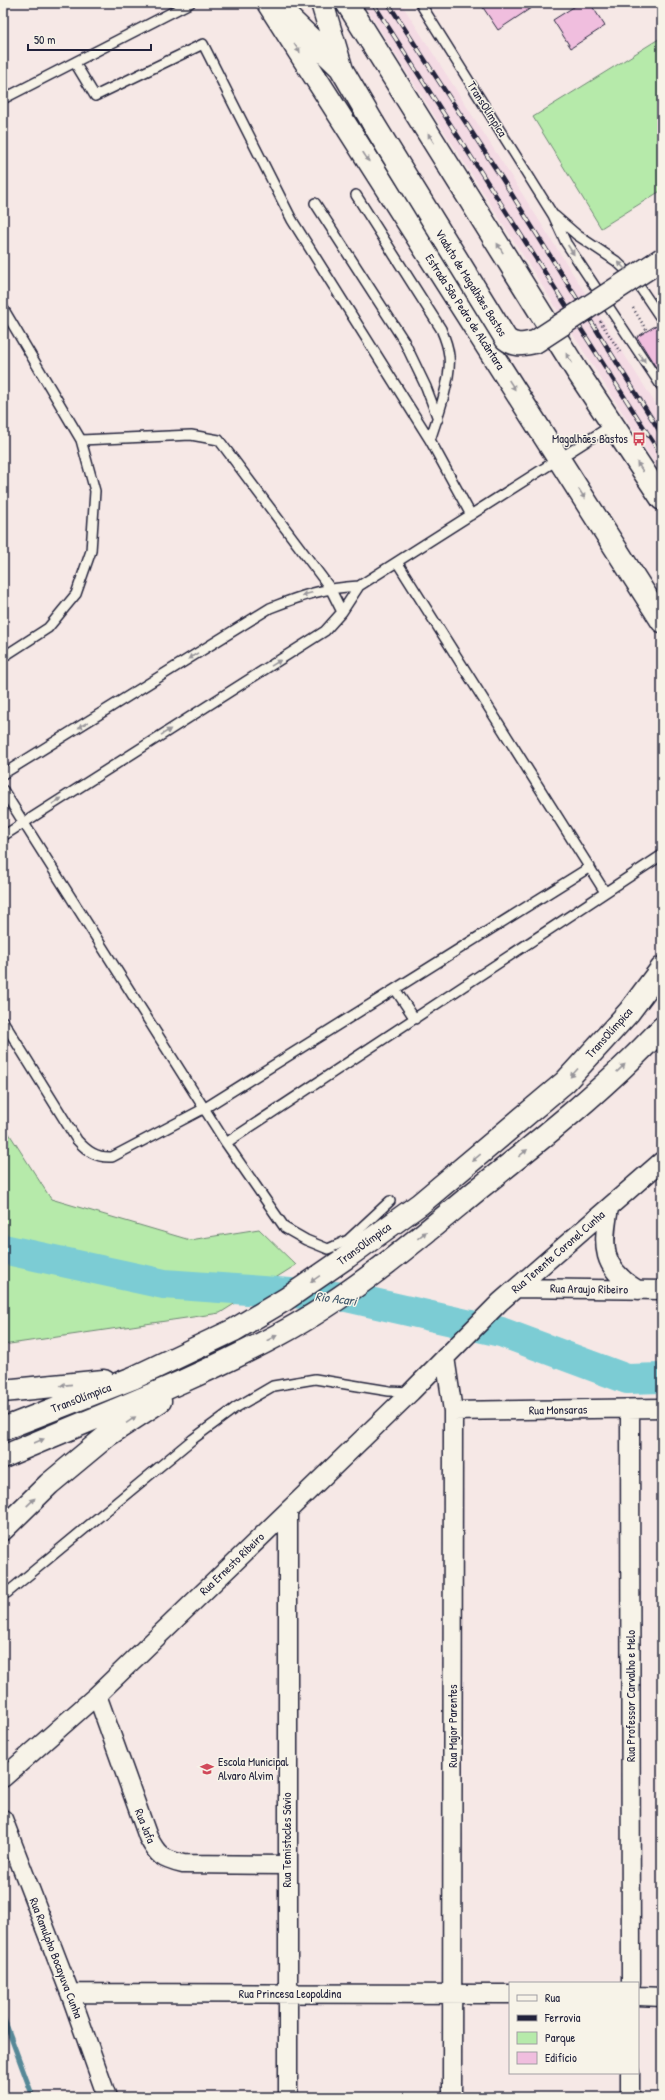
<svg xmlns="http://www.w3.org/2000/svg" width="665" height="2100" font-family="'Patrick Hand',sans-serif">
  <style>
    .built { fill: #f4dbe4 }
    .green { fill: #b6eaaa; stroke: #6c8672 }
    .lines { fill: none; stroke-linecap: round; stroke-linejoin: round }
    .stream { stroke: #578897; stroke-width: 5 }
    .river { stroke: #7bccd4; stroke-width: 30 }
    .building { fill: #f0bede; stroke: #22223b }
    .service-casing { stroke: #22223b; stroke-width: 12 }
    .minor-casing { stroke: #22223b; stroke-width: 21 }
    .tertiary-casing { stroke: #22223b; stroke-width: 25 }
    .motorway-casing { stroke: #22223b; stroke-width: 25 }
    .path { stroke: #22223b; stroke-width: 2.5; stroke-dasharray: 1 3; stroke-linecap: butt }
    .service { stroke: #f7f3e8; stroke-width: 9 }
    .minor { stroke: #f7f3e8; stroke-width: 18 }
    .tertiary { stroke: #f7f3e8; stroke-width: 22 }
    .motorway { stroke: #f7f3e8; stroke-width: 22 }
    .rail-casing { stroke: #22223b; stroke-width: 4.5 }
    .rail { stroke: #f7f3e8; stroke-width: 3; stroke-dasharray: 9; stroke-linecap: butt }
    .tertiary-bridge-casing { stroke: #22223b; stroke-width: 25; stroke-linecap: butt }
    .tertiary-bridge { stroke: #f7f3e8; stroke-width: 22 }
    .oneway { fill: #97959a }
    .labels { text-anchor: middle; stroke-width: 3; stroke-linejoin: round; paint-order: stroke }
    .street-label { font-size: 12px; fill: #22223b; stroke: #f7f3e8 }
    .poi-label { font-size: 12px; fill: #22223b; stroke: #f7f3e8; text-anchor: end }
    .water-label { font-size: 13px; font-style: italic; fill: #3d5569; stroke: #f7f3e8 }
  </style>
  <rect width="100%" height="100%" fill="#f6e8e6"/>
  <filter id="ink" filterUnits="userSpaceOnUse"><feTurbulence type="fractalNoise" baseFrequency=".025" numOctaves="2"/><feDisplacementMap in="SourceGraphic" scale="8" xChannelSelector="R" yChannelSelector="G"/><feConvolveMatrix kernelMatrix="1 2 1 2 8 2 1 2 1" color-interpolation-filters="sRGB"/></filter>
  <g filter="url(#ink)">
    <path class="built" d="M363,3h38l261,411v61z"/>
    <path class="green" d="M662,37v153l-61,38 -68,-111z
      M3,1124l48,75 139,41 69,-11 37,36 -76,48 -217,32z"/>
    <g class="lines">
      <path class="stream" d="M3,2016l30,81"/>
      <path class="river" d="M3,1249l161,35 183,13 154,35 126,47 35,-1"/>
    </g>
    <path class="building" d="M480,3h53l1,3 -36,24z
      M580,3h10l15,23 -34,22 -18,-28z
      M660,323l2,3v51l-25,-40z"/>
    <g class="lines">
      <g class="service-casing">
        <path id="service" d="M420,3l133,212 13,28 96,144
          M75,63l20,33 108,-52 89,176 138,220 41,75
          M3,99l187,-96
          M356,195l85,134c4,9 7,17 8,27 3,21 -12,63 -19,84
          M315,203l89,138 22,46 12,32
          M555,216l22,19 39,26 17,16 29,43
          M3,308l78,132 14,51 -4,60 -15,43 -28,34 -45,29
          M81,440l110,-5 28,5 111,148 12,24
          M397,562l208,330
          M3,774l267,-166c33,-13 54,-20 89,-22
          M3,790l223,353 59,85 21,12 22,9 20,-9 42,-39
          M3,836l322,-205 17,-19 17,-26 253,-161
          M395,989l20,30
          M3,1021l74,119c10,11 19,18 35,17l93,-49 385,-241
          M226,1143l436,-288
          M7,1593l186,-154 42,-31 38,-22 42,-7 74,12 21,1"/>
      </g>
      <g class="minor-casing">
        <path id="minor" d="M609,1208c-7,39 -8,60 29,82
          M517,1288l145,2
          M445,1357l8,54 -1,686
          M630,1409l1,574
          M453,1411l209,-3
          M97,1695l51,142c10,19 14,22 35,27l104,1
          M3,1778l94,-83 314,-303 89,-90 162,-141
          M3,1819l67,174 37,104
          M70,1993l440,1
          M638,1996l24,1
          M288,2097v-586
          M630,2097v-24"/>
      </g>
      <g class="tertiary-casing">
        <path id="tertiary" d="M268,3l394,618
          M322,3l20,67 31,53
          M347,3l230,368 85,128
          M286,15l54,52"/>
      </g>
      <g class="motorway-casing">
        <path id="motorway" d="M3,1391l101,-10
          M3,1429l130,-51 101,-48 52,-31 61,-42 73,-53 145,-122 64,-70 33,-44
          M3,1457c92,-40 188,-75 277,-123 71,-38 134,-92 196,-143 64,-51 130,-103 186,-163
          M3,1529l46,-45 59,-49 52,-34"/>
      </g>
      <path class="path" d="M658,284l4,7
        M633,308l14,23
        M600,321l20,31"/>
      <use href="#service" class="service"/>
      <use href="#minor" class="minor"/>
      <use href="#tertiary" class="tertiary"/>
      <use href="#motorway" class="motorway"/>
      <g class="rail-casing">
        <path id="rail" d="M373,3l289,453
          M388,3l113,174 161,258"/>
      </g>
      <use href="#rail" class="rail"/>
      <g class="tertiary-bridge-casing">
        <path id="tertiary-bridge" d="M373,123l133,216c10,8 18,5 29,3l127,-83"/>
      </g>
      <use href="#tertiary-bridge" class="tertiary-bridge"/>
    </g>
    <defs><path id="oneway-solid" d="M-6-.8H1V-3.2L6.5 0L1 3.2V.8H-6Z"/></defs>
    <g class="oneway">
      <use href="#oneway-solid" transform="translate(297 48) rotate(57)"/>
      <use href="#oneway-solid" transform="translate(431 138) rotate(-122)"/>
      <use href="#oneway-solid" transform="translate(366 157) rotate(57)"/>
      <use href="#oneway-solid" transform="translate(500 248) rotate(-122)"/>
      <use href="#oneway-solid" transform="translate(571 250) rotate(56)"/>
      <use href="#oneway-solid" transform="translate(622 266) rotate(-134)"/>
      <use href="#oneway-solid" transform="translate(569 358) rotate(-122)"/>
      <use href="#oneway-solid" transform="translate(642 358) rotate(56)"/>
      <use href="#oneway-solid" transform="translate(512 385) rotate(57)"/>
      <use href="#oneway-solid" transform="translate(640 467) rotate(-124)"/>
      <use href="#oneway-solid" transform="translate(582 494) rotate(57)"/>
      <use href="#oneway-solid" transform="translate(307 594) rotate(165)"/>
      <use href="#oneway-solid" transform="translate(193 656) rotate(148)"/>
      <use href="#oneway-solid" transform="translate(276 663) rotate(-32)"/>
      <use href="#oneway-solid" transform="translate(83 725) rotate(148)"/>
      <use href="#oneway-solid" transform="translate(166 732) rotate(-32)"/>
      <use href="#oneway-solid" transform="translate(57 801) rotate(-32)"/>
      <use href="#oneway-solid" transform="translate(621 1068) rotate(-44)"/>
      <use href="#oneway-solid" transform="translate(574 1073) rotate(132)"/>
      <use href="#oneway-solid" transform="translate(523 1153) rotate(-39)"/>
      <use href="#oneway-solid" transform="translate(476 1158) rotate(141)"/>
      <use href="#oneway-solid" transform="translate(422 1235) rotate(-39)"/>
      <use href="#oneway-solid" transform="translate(315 1279) rotate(145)"/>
      <use href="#oneway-solid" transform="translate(272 1338) rotate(-27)"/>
      <use href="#oneway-solid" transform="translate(66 1385) rotate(174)"/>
      <use href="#oneway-solid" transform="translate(131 1420) rotate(-34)"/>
      <use href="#oneway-solid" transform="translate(39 1441) rotate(-23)"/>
      <use href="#oneway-solid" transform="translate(31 1502) rotate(-44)"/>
    </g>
  </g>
  <defs>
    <g id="bus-bare" transform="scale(1.08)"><path d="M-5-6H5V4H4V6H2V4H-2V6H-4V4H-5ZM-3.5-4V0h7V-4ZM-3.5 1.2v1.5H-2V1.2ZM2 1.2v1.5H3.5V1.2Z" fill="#d1495b" stroke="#f7f3e8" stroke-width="2.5" paint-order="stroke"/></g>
    <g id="school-bare" transform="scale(1.08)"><path d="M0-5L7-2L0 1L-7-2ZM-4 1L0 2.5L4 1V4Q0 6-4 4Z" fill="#d1495b" stroke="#f7f3e8" stroke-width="2.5" paint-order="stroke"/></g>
  </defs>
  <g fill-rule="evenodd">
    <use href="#bus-bare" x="639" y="439"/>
    <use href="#school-bare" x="207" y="1769"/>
  </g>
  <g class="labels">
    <g class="street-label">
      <text transform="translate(487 109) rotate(58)" y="4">TransOlímpica</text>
      <text transform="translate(471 283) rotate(58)" y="4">Viaduto de Magalhães Bastos</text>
      <text transform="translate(465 312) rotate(57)" y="4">Estrada São Pedro de Alcântara</text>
      <text transform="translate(609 1033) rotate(-48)" y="4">TransOlímpica</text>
      <text transform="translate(364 1244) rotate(-36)" y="4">TransOlímpica</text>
      <text transform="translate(558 1252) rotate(-41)" y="4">Rua Tenente Coronel Cunha</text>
      <text transform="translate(589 1289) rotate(1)" y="4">Rua Araujo Ribeiro</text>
      <text transform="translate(81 1398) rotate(-21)" y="4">TransOlímpica</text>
      <text transform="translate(558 1410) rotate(-1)" y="4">Rua Monsaras</text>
      <text transform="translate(232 1564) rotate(-44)" y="4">Rua Ernesto Ribeiro</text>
      <text transform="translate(631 1696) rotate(-90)" y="4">Rua Professor Carvalho e Melo</text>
      <text transform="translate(453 1726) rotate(-90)" y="4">Rua Major Parentes</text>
      <text transform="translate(145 1826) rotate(68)" y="4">Rua Jafa</text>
      <text transform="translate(287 1840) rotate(-90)" y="4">Rua Temistocles Sávio</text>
      <text transform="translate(56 1958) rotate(69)" y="4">Rua Ranulpho Bocayuva Cunha</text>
      <text x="290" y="1998">Rua Princesa Leopoldina</text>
    </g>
    <g class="poi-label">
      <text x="628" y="443">Magalhães Bastos</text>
      <text x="218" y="1766" text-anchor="start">Escola Municipal<tspan x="218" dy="14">Alvaro Alvim</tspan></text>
    </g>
    <g class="water-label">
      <text transform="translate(336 1298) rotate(7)" y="5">Rio Acari</text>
    </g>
  </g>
  <rect width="665" height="2100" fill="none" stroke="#f7f3e8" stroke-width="16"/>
  <rect x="8" y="8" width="649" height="2084" fill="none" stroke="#22223b" stroke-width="1.5" filter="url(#ink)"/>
  <rect x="509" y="1982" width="130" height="92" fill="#f7f3e8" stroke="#a29fa3"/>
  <rect x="517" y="1995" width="20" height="6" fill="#f7f3e8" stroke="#a29fa3"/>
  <text x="545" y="2002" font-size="12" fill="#22223b">Rua</text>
  <rect x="517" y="2015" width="20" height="6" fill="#22223b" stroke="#a29fa3"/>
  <text x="545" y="2022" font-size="12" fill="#22223b">Ferrovia</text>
  <rect x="517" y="2032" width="20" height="12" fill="#b6eaaa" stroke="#a29fa3"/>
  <text x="545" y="2042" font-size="12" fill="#22223b">Parque</text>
  <rect x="517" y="2052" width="20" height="12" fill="#f0bede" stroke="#a29fa3"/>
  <text x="545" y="2062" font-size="12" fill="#22223b">Edifício</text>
  <path d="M28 44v6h123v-6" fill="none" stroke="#22223b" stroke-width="2"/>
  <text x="34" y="44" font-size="12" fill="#22223b" stroke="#f7f3e8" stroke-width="3" paint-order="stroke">50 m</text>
</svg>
